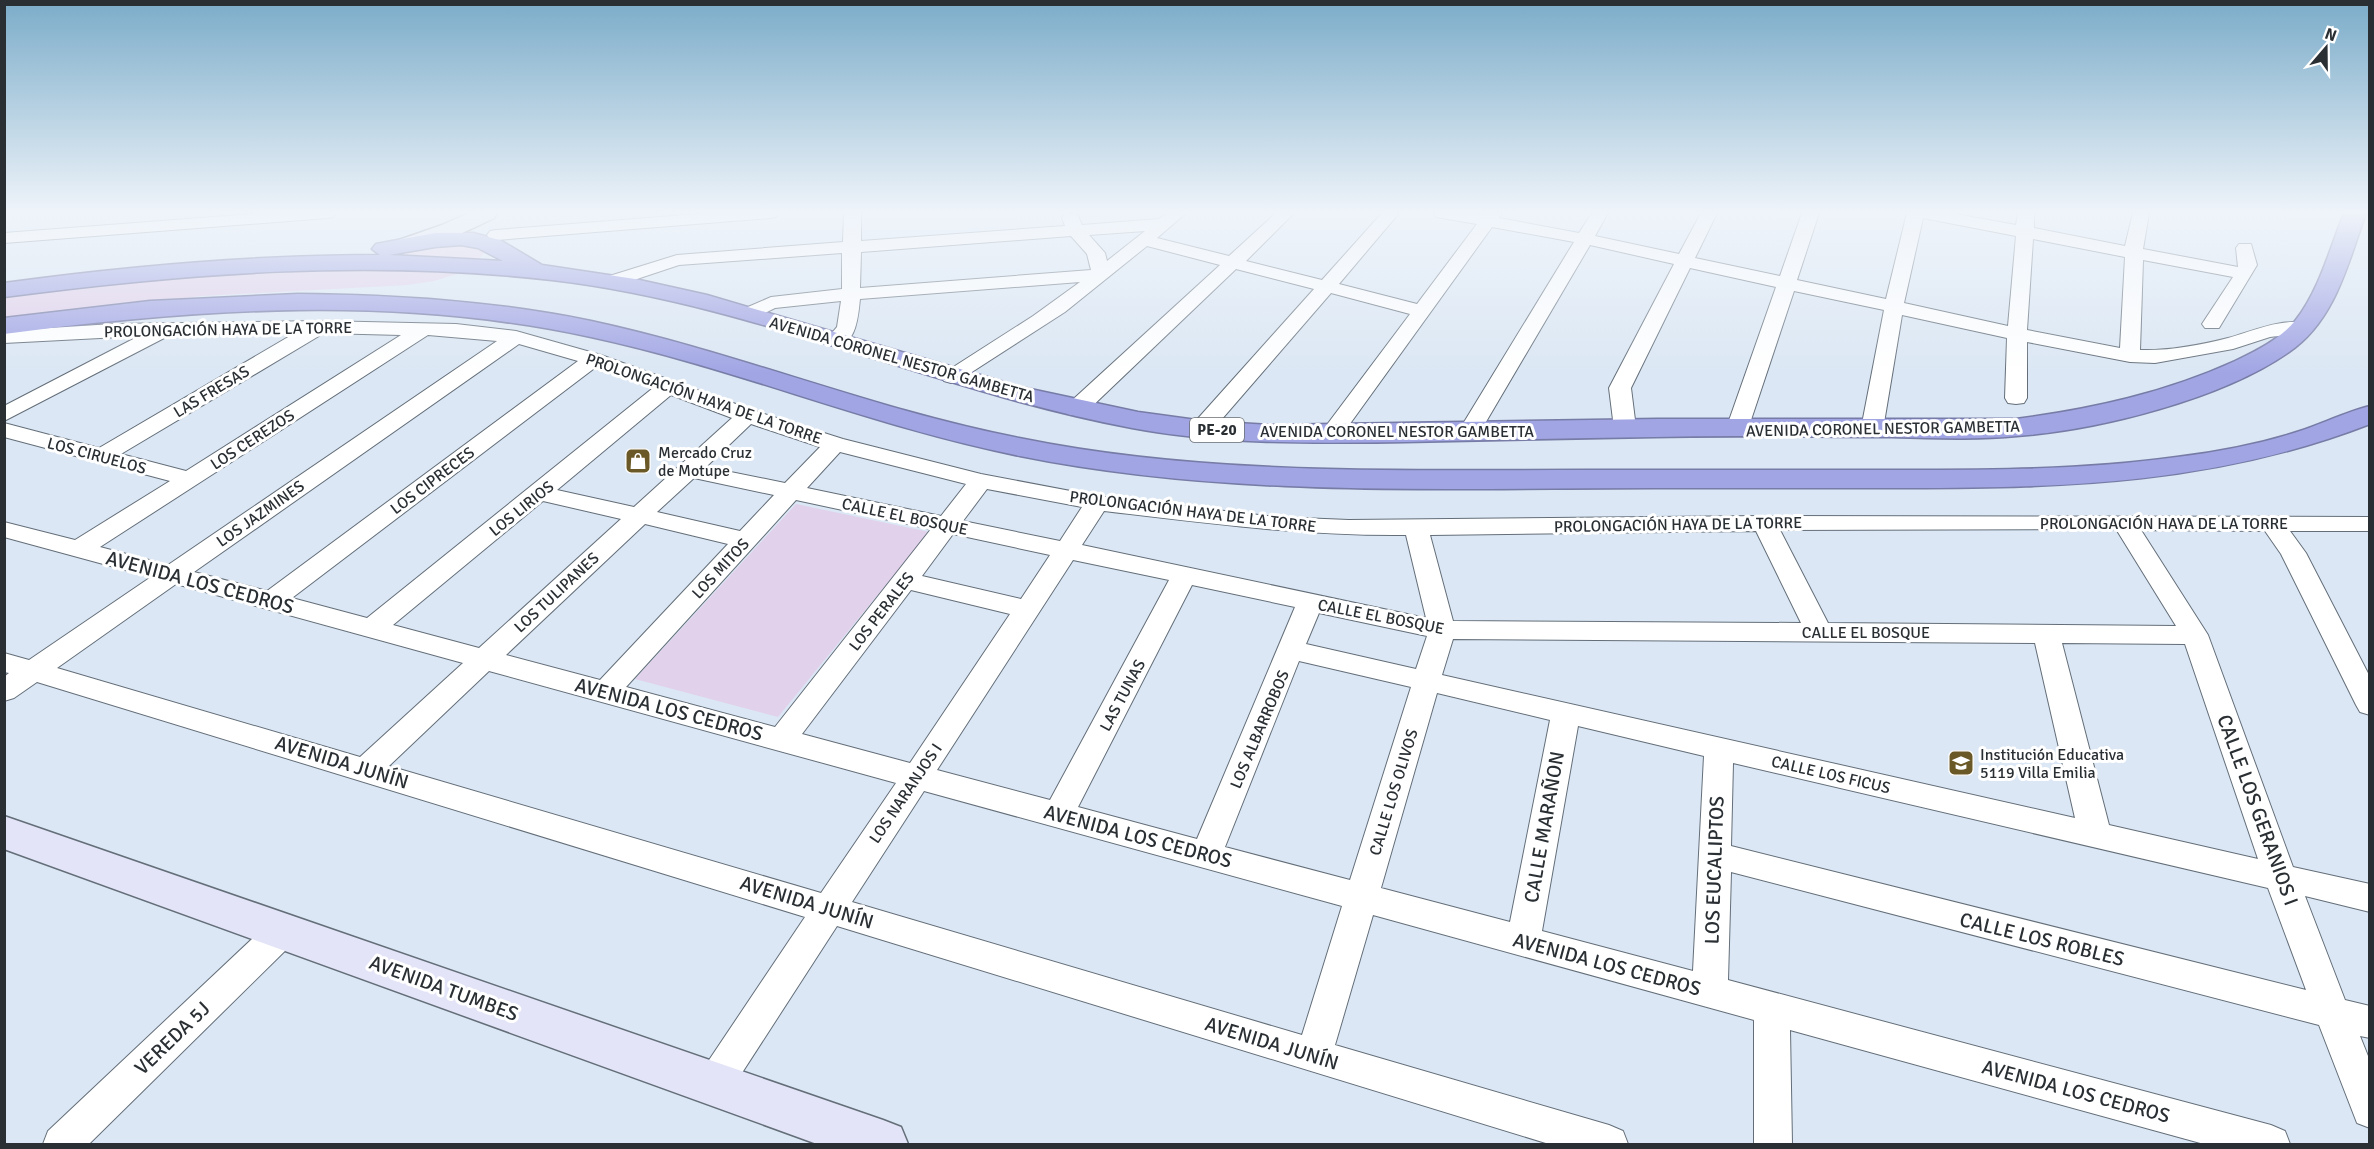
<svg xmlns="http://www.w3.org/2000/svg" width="2374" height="1149" font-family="Signika,sans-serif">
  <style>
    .green { fill: #e1d1eb }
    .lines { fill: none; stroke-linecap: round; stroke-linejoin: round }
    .street-casing { stroke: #636e79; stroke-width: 2 }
    .secondary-casing { stroke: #636e79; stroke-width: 3 }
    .highway-casing { stroke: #777ca6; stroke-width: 3 }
    .street { fill: #fff; fill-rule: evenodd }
    .secondary { fill: #e3e4f7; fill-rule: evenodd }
    .highway { fill: #a1a5e4; fill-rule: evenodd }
    .labels { text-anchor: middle; stroke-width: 6; stroke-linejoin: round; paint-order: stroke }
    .shield { fill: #fff; stroke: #6a6d71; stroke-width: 1.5 }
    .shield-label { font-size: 15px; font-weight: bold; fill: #2a2f34 }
    .street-label { font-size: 16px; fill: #2a2f34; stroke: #fff }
    .poi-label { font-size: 16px; fill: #2a2f34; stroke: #fff; text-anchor: start }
    .near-street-label { font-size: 20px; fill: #2a2f34; stroke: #fff }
  </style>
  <rect width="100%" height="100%" fill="#dbe7f4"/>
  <path class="green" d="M427,244l52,1 6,7 -10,11 -102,-7z
    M391,269l75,2 -32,10 -27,4 -206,11 -196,26v-28l102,-11 119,-9z
    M796,504l133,28 -151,185 -143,-38z"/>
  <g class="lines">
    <g class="street-casing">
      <path id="street" d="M266,213h70l-3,4 -6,1 -323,25v-10z
        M711,213h68l-3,4 -6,1 -274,22 -6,-1 -3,-4 3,-4 6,-1z
        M844,213h17v28l204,-15 -3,-8 3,-4h12l5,11 77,-6 9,-6h18l-29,25 72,18 47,-43h18l-48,48 76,19 60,-67h17l-60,71 78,20 60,-80 -41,-7 -2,-4h34l15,2 3,-2h16l-3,5 80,15 13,-20h16l-13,23 84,18 22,-41h16l-22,45 85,18 22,-63h17l-22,67 89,19 21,-86h43l66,12 2,-12h16v15l91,18 8,-33h16l-6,36 95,18 -2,-19 3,-4h12l6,21 -38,63h-14l-3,-4 31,-47 -90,-17 -3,90c29,1 60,-5 88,-12 26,-7 54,-21 82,-14l3,4 -3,4 -40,5 -37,12 -78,14 -25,-1 -103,-20v56l-3,5 -8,1 -8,-1 -3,-5 2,-60 -105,-23 -19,114 -3,5 -8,2 -8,-2 -3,-5 23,-119 -90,-19 -46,138 -3,5 -8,2 -8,-2 -3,-5 50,-142 -86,-19 -59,120 5,40 -3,5 -8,2 -8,-2 -3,-5 -5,-40 65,-124 -84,-19 -110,187 -3,5 -8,2 -8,-2 -3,-5 116,-190 -82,-15 -153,212 -8,2 -8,-2 -3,-5 90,-120 -79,-21 -122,141 -8,2 -8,-2 -3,-5 3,-5 121,-135 -78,-20 -152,145 -8,1 -8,-1 -3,-5 3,-5 152,-139 -73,-19 -82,66 -107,69 -7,2 -7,-2 -3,-4 3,-4 89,-57 47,-34 -220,17c-2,19 -4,52 -31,45l-3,-4 11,-13 4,-26 -66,7 -20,10h-14l-3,-4 3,-4 30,-13 71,-8v-36l-163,12 -69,23 -7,-2 -2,-4 2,-4 74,-23 166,-13zM1923,218l93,18 -8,90 -104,-23zM1145,231l-38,30 -2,-8 -16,-18zM1071,236l16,18 4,16 -231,18 1,-36zM2033,239l92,18 -5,91 -93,-18z
        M320,321l136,3 60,7 85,24 154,56 88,28 138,35 116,22 179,21 73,3 415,-4 606,1v14h-80l16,22 64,124v38l-10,-3 -4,-7 -75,-151 -16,-23 -124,-1 67,105 85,232 77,17v28l-65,-16 40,104 25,6v32l-10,-2 10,25v67l-13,-5 -38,-98 -588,-153 -3,108 543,145 14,6 5,13h-86l-414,-114 2,114h-38v-124l-381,-105 -38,130 274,80 14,6 5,13h-79l-712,-218 -110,170 -13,6 -13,-6 -6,-12 6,-12 104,-155 -768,-235 -23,16 -10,3v-24l5,-4 -5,-1v-19l25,7 122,-83 -147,-40v-15l71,18 95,-59 -166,-44v-14l95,25 196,-115 -125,2 -166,86v-15l135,-70 -135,7v-12l108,-7zM324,333l77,2 -215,136 -65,-17zM428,335l69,6 -329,224 -68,-18zM519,344l59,17 -311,230 -73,-19zM596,367l57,21 -286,230 -75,-20zM671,395l61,23 -98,89 -77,-17zM751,424l69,23 -35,36 -79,-16zM840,452l126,32 -25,32 -134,-28zM694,478l80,17 -34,36 -83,-19zM987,489l95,18 -22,34 -97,-20zM796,500l135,29 -156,198 -149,-40zM543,501l78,18 -142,129 -86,-23zM1104,511c101,12 200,25 302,24l20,83 -344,-73zM645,524l83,20 -128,136 -94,-25zM2116,529l60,97 -348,-3 -48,-93zM1756,531l45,92 -348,-2 -23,-86zM953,534l97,21 -29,44 -99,-23zM1073,560l96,20 -119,220 -113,-30zM176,584l287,79 -103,94 -303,-89zM1192,585l103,22 -98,232 -119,-32zM911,590l99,24 -100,149 -108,-29zM1319,613l108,23 -11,33 -110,-25zM1453,639l582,4 40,175 -633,-143zM2062,643l123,1 73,215 -149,-34zM1299,661l112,26 -61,193 -125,-33zM489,671l407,112 -75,110 -432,-127zM1437,693l113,27 -40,202 -129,-34zM1578,726l126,30 -11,215 -151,-40zM1733,763l535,125 38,102 -575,-144zM924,791l418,115 -40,129 -450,-133z
        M283,917l12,4 5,10 -5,10 -206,203h-46l5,-13 223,-210z"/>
    </g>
    <g class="secondary-casing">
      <path id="secondary" d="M469,213h28l-3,5c-21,10 -73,37 -95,32l-4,-5 4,-5 43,-15z
        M4,816l879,304 18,7 7,17h-91l-813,-295z"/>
    </g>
    <g class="highway-casing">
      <path id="highway" d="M2344,213h22c-18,50 -31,108 -77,139 -67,47 -190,78 -272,84 -41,4 -83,2 -125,1 -79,0 -158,-2 -237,0 -83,1 -166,3 -250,5 -91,1 -183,3 -273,-14 -197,-37 -381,-125 -580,-148 -183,-21 -366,-7 -548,17v-14c125,-17 250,-28 376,-28l-8,-6 4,-5 59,-11h38l27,7 42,25 93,14 72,16 314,92 117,25 66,9 66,4 388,-6h358c76,-10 149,-26 219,-58 21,-10 45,-22 60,-40 24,-30 35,-73 49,-108zM461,245l17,3 25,13 -114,-6 46,-8z
        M298,294c99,1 196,7 293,27 145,31 283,89 428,117 186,38 378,32 567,32 95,0 190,0 285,0 102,0 204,1 306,-13 41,-5 83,-13 123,-26 24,-8 46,-19 70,-25v18c-152,59 -302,64 -462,64 -84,0 -168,0 -253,0 -211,0 -427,10 -635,-32 -146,-29 -284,-88 -429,-119 -194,-42 -391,-29 -587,-3v-16l146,-17z"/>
    </g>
    <use href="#street" class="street"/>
    <use href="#secondary" class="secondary"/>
    <use href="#highway" class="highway"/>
  </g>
  <linearGradient id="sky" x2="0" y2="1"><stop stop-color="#7bacc9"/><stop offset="0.57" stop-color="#eff4fa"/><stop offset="1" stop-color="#eff4fa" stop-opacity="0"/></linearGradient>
  <rect width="2374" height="373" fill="url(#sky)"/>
  <defs>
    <g id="shop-square" transform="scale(1.35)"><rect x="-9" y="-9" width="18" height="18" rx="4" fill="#6a5826" stroke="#fff"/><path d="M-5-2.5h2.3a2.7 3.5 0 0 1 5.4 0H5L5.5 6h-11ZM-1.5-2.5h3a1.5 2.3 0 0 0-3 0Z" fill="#fff"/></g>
    <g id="school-square" transform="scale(1.35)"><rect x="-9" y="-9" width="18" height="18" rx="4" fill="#6a5826" stroke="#fff"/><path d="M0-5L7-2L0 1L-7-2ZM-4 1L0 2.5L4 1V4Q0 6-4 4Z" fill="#fff"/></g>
  </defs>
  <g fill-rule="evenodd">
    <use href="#shop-square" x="638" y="461"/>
    <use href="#school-square" x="1961" y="763"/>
  </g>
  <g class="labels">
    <rect class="shield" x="1190" y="418" width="54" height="24" rx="4.5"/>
    <g class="shield-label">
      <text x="1217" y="435">PE-20</text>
    </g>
    <g class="street-label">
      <text transform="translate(228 329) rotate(-1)" y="6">PROLONGACIÓN HAYA DE LA TORRE</text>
      <text transform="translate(902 359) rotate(16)" y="6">AVENIDA CORONEL NESTOR GAMBETTA</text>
      <text transform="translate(211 391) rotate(-31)" y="6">LAS FRESAS</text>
      <text transform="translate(704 398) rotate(19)" y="6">PROLONGACIÓN HAYA DE LA TORRE</text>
      <text transform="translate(1883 428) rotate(-1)" y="6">AVENIDA CORONEL NESTOR GAMBETTA</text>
      <text x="1397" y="437">AVENIDA CORONEL NESTOR GAMBETTA</text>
      <text transform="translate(252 439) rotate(-33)" y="6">LOS CEREZOS</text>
      <text transform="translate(97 455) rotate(15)" y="6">LOS CIRUELOS</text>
      <text transform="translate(432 480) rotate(-37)" y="6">LOS CIPRECES</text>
      <text transform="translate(521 508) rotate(-39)" y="6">LOS LIRIOS</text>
      <text transform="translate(1193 511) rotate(7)" y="6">PROLONGACIÓN HAYA DE LA TORRE</text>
      <text transform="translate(260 513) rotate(-35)" y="6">LOS JAZMINES</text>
      <text transform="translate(905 516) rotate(12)" y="6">CALLE EL BOSQUE</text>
      <text x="2164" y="529">PROLONGACIÓN HAYA DE LA TORRE</text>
      <text transform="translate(1678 524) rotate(-1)" y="6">PROLONGACIÓN HAYA DE LA TORRE</text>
      <text transform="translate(720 568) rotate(-47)" y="6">LOS MITOS</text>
      <text transform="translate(556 592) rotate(-43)" y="6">LOS TULIPANES</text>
      <text transform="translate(881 611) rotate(-52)" y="6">LOS PERALES</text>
      <text transform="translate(1381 616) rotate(11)" y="6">CALLE EL BOSQUE</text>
      <text x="1866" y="638">CALLE EL BOSQUE</text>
      <text transform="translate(1122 695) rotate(-62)" y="6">LAS TUNAS</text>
      <text transform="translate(1259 729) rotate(-67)" y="6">LOS ALBARROBOS</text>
      <text transform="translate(1831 774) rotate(13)" y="6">CALLE LOS FICUS</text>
      <text transform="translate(1393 792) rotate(-73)" y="6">CALLE LOS OLIVOS</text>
      <text transform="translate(905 793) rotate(-56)" y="6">LOS NARANJOS I</text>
    </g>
    <g class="poi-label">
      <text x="658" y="458">Mercado Cruz<tspan x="658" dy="18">de Motupe</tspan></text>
      <text x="1980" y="760">Institución Educativa<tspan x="1980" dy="18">5119 Villa Emilia</tspan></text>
    </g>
    <g class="near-street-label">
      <text transform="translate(200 582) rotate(15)" y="7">AVENIDA LOS CEDROS</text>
      <text transform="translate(669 709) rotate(15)" y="7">AVENIDA LOS CEDROS</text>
      <text transform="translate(342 762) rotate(17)" y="7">AVENIDA JUNÍN</text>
      <text transform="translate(2258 810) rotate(70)" y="7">CALLE LOS GERANIOS I</text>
      <text transform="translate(1544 827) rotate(-80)" y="7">CALLE MARAÑON</text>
      <text transform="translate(1138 836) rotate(15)" y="7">AVENIDA LOS CEDROS</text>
      <text transform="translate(1714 870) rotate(-88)" y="7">LOS EUCALIPTOS</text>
      <text transform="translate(807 902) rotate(17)" y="7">AVENIDA JUNÍN</text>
      <text transform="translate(2042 939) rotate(14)" y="7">CALLE LOS ROBLES</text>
      <text transform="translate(1607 964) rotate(15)" y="7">AVENIDA LOS CEDROS</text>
      <text transform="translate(444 988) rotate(20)" y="7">AVENIDA TUMBES</text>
      <text transform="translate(172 1038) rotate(-44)" y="7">VEREDA 5J</text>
      <text transform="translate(1272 1043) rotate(17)" y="7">AVENIDA JUNÍN</text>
      <text transform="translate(2076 1091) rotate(15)" y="7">AVENIDA LOS CEDROS</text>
    </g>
  </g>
  <rect width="2374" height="1149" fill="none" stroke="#2a2f34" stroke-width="12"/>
  <g transform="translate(2326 48) rotate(20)" stroke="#ffffff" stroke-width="4.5" paint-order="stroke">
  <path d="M0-4.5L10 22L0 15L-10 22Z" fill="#2a2f34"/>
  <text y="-9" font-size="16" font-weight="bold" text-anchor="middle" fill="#2a2f34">N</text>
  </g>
</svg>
